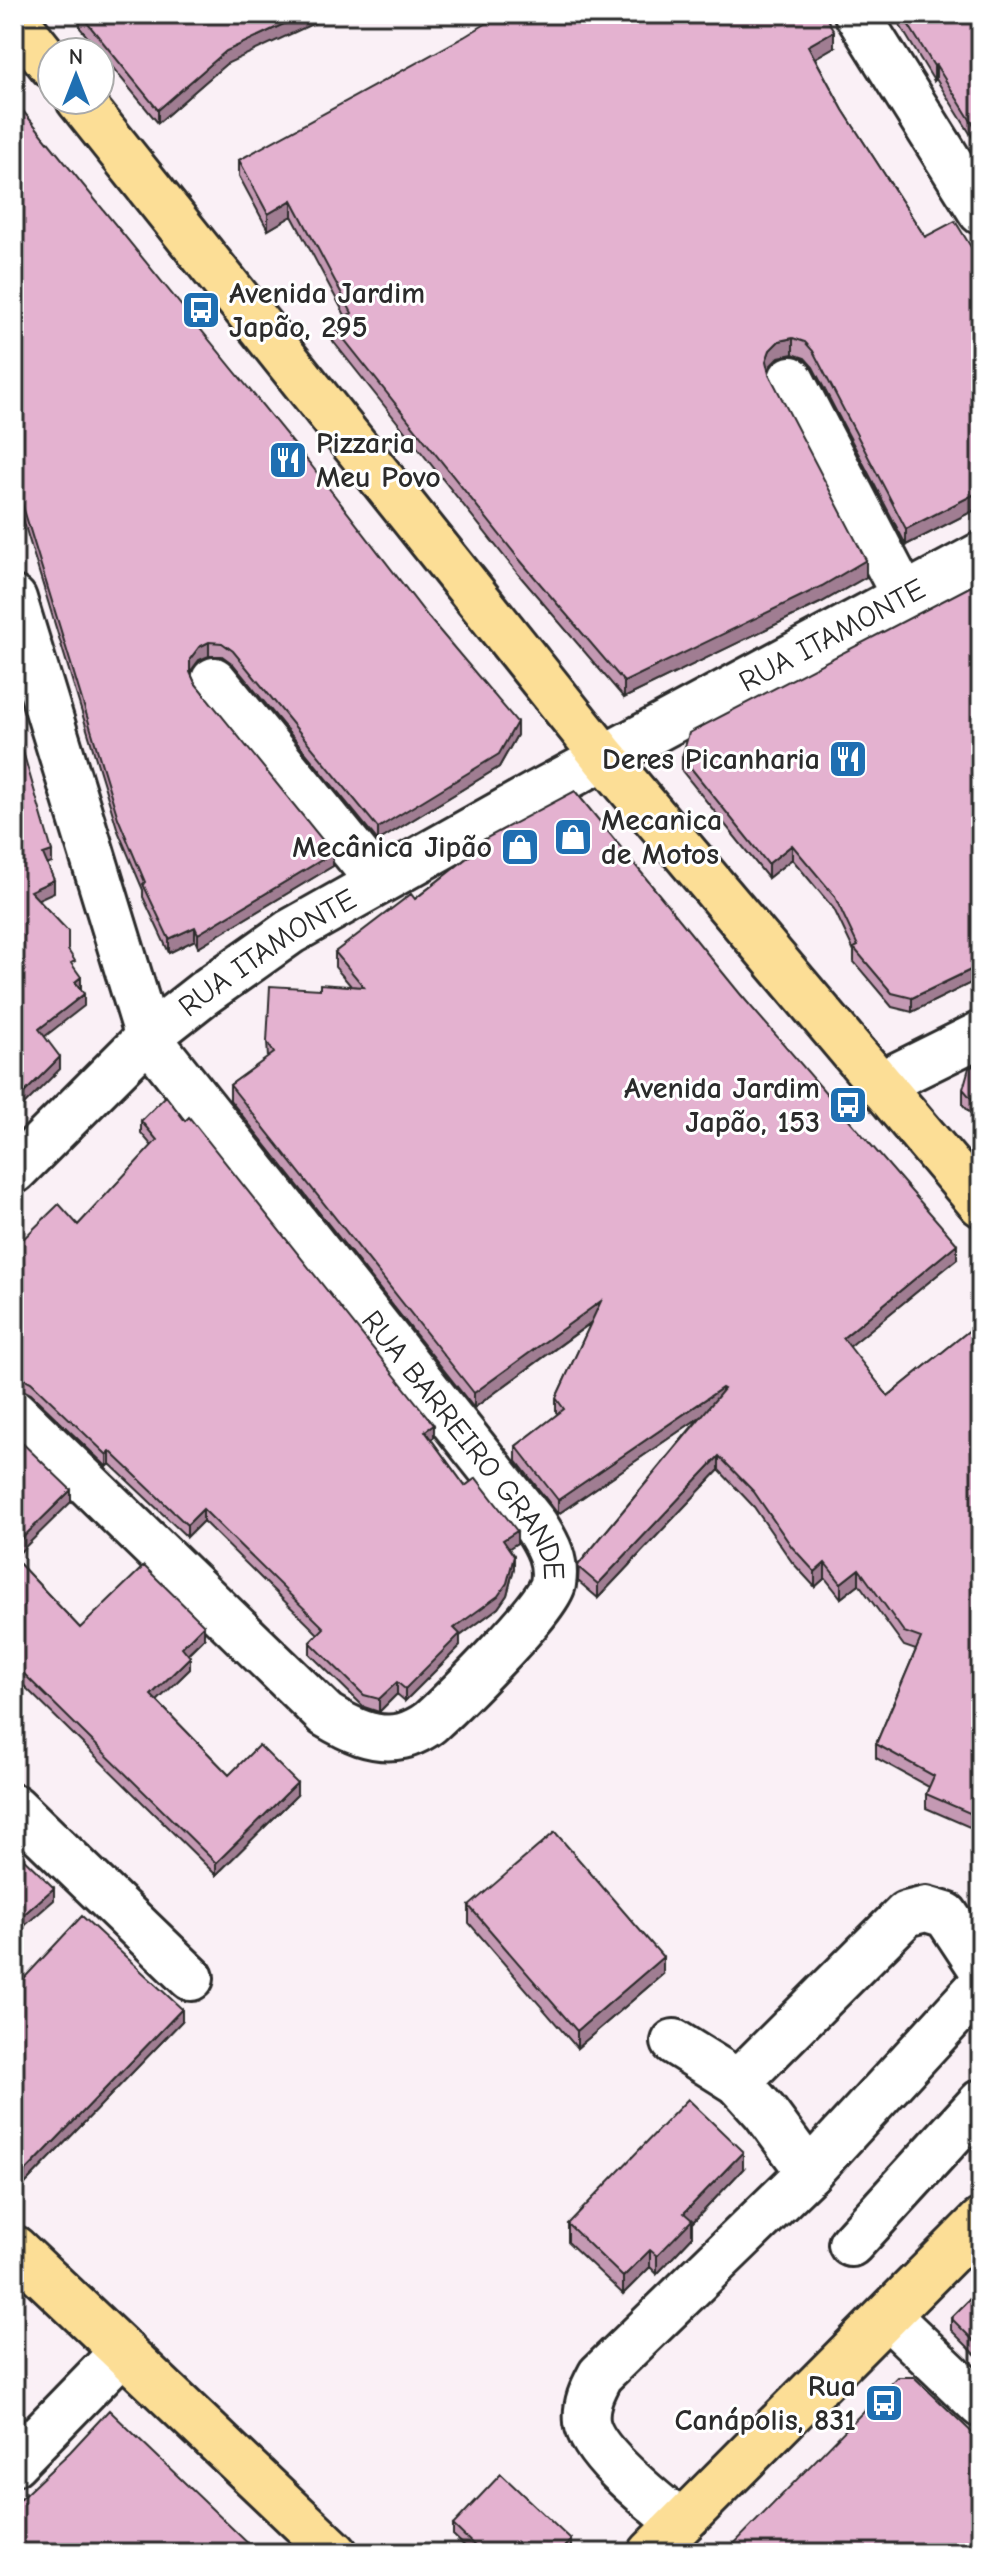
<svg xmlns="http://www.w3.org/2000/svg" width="995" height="2567" font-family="'Comic Neue',sans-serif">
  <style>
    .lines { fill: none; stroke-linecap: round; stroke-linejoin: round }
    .minor-casing { stroke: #2b2b2b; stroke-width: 50 }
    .major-casing { stroke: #2b2b2b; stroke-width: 50 }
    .minor { stroke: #fff; stroke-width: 44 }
    .major { stroke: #fcde96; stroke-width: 44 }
    .wall { fill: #c499b3; stroke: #2b2b2b; stroke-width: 2 }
    .shaded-wall { fill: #a07d92; stroke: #2b2b2b; stroke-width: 2 }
    .building { fill: #e4b2d0; stroke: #2b2b2b; stroke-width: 2 }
    .labels { text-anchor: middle; stroke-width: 6; stroke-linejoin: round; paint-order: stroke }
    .poi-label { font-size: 30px; font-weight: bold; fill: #2b2b2b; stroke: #fff; text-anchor: end }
    .street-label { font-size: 30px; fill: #2b2b2b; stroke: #fff }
  </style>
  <rect width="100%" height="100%" fill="#faf0f6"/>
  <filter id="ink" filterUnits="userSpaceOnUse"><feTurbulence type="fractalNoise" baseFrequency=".0125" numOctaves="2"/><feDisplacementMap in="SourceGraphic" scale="16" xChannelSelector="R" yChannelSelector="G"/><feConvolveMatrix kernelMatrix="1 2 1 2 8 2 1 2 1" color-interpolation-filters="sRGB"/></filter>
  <g filter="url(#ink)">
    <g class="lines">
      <g class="minor-casing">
        <g id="minor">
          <path d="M857,14l124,198"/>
          <path d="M791,379l112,215"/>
          <path id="s1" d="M14,599l134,438 388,489c12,19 21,35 17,58 -5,24 -101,118 -123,138 -6,5 -19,12 -28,14 -28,6 -53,-7 -76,-21l-312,-303"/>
          <path d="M214,680l164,201"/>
          <path d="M882,1083l99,-49"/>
          <path id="s2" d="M14,1171l134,-134 56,-44 86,-61 246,-138 445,-239"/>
          <path d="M14,1807l177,171"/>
          <path d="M674,2042l64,40 27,30 44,60 -209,203c-8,15 -15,29 -13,47 5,32 68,80 93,101"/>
          <path d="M738,2082l168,-168 20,-5 20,6 35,53"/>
          <path d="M809,2172l172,-187"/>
          <path d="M851,2244l130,-142"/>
          <path d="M888,2316l93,89"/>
          <path d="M14,2463l109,-112"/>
        </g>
      </g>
      <g class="major-casing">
        <path id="major" d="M14,18l38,48
          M79,100l525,657 377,447
          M14,2248l321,305
          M651,2553l330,-332"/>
      </g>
      <use href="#minor" class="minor"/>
      <use href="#major" class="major"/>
    </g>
    <path class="wall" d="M80,14l146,50 -68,59 -78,-95z
      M893,14h88v137l-45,-72 -2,2z
      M605,24l229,23 -19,11 28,52 82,127 56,26v244l-75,38 -93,-178 -8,-9 -12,-4 -14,3 -9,9 -2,5 1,3 97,203 -44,25 -198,96 -105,-123 -187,-235v-16l14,-7 -54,-101 -24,14 -29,-54v-16z
      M14,100l503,635 -18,32 -121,74 -145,-177 -11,-8h-13l-10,4 -9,12 5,11 138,183 -135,81 -3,-7 -26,13 -26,-56v-7l-25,-59 -104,-341z
      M981,581v397l-69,34 -20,-5 -38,-45v-11l-20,-42 -42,-50 -24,19 -86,-107v-14z
      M479,842l262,153 216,264 -108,88 39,49 93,-75v511l-55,-24v-14l3,-7 -53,-29v-14l40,-94 -12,-4 -45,-62 -18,14 -16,-20 -10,9 -23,-25 -38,-55 -35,-37 -121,128 -20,-17 1,-17 121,-147 -142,97 -42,-54v-14l42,-32 -2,-2v-14l35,-75 -117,85 -244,-308v-15l38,-27 -1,-16 53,-53 31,-3 -16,-19v-15l80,-53 64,-51z
      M981,1062v63l-18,-20v-16z
      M141,1121l293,316 -3,2 34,47 52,57 -8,5 5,20 -7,27 -9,13 -38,28v10l-55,55 -8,-7 -18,18 -15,-5 -54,-53v-12l8,-8 -115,-113 -16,16 -77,-73 -3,3 -76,-73 -12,-6h-5v-140l64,-23 74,-79 -11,-13z
      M14,1558l66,70 124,10 -16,16 2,15 -33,32 72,74 68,20 -81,80 -202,-199z
      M469,1906l194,68 -86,74 -108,-125z
      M14,1989l168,32 -159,165 -9,-9z
      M743,2169l-51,54v14l-35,37 -7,-7 -27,27 -55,-52v-18z
      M981,2288v72l-30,-30v-12z
      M453,2525l118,26 -2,2h-97l-19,-18z"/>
    <path class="shaded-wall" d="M305,14h29l-108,50 -68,59v-13l68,-59z
      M834,31v16l-26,15v-16z
      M936,65v14l-2,2v-15z
      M292,200v16l-24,14v-16z
      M793,338v16l-14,3 -9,9 -4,11v-16l4,-11 9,-9z
      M981,491v16l-75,38v-16z
      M866,560v17l-44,25 -198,96v-16z
      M209,642v14l-10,4 -9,12v13v-26l9,-12z
      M517,722v13l-18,32 -121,74v-13z
      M792,845v14l-24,19v-14z
      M52,851v12l-9,3v-12z
      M333,853v13l-135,81v-13z
      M54,880v12l-24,11v-12z
      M195,927v13l-26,13v-14z
      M981,965v13l-69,34v-14z
      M81,977v12l-6,-7z
      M84,994v12l-45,35v-12z
      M60,1057v12l-46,46v-12z
      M957,1244v15l-114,93v-14z
      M601,1301v14l-127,93v-15z
      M722,1388v14l-164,112v-14z
      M434,1425v12l-9,6v-12z
      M110,1451v13l-3,3v-12z
      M719,1456v14l-121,128v-14z
      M71,1490v12l-57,56v-12z
      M203,1509v12l-16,16v-12z
      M517,1531v12l-14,9v-12z
      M514,1556v12l-7,27 -9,13 -38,28v10l-55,55v-12z
      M825,1563v15l-10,9v-15z
      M859,1569v15l-18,14v-15z
      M204,1625v13l-22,21v-12z
      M190,1657v12l-39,38v-12z
      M397,1682v12l-18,18v-13z
      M297,1783v12l-81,80v-12z
      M54,1888v12l-40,35v-12z
      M663,1957v17l-86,74v-17z
      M182,2009v12l-159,165v-12z
      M743,2152v17l-51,54v14l-35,37v-18l27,-43z
      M650,2250v17l-27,27v-17z
      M20,2357v12l-6,7v-12z
      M571,2540v11l-2,2h-9z"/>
    <path class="building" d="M80,14h225l-79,37 -68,59z
      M502,14h97l6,10 16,-10h203l10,17 -26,15 35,64 82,127 30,-16 26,42v228l-75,38 -93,-178 -8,-9 -12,-4 -14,3 -9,9 -4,11 3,13 97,186 -44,26 -198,96 -105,-123 -187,-235 20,-11 -60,-113 -24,14 -29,-54 225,-123z
      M902,14h79v123l-45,-72 -2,1z
      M14,100l297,365 118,153 88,104 -18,32 -121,74 -145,-177 -11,-8 -13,-1 -10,5 -9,12v13l5,11 138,170 -135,81 -3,-7 -26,12 -26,-55 2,-2 -27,-64 -104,-341z
      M981,581v384l-69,33 -20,-5 -38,-45 4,-2 -24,-51 -42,-50 -24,19 -86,-107 7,-24z
      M14,721l38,130 -9,3 11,26 -24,11 38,40v19l7,11 -4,2 10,14 -6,5 9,12 -45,35 21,28 -46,46z
      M575,791l166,204 216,249 -114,94 45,58 93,-75v497l-55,-24 8,-18 -58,-32 45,-106 -17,-6 -45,-63 -18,14 -16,-20 -10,9 -23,-25 -38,-55 -35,-36 -121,128 -20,-17 1,-3 145,-175 -2,-1 -164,112 -42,-54 48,-37 -8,-11 45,-97 -127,92 -244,-308 44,-32 -7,-11 3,-56 50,3v-5l44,3 -29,-35 76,-58 4,5 67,-53 -3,-4z
      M981,1062v48l-18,-21 6,-21z
      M166,1096l19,25 4,-4 245,308 -9,6 40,55 11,-8 41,53 -14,9 11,16 -7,27 -9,13 -44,32 6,6 -55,55 -8,-7 -18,17 -15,-4 -54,-53 14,-14 -121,-119 -16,16 -77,-74 -3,4 -76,-73 -12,-6h-5v-128l45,-44 19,21 79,-85 -16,-19z
      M14,1435l57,55 -57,56z
      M14,1558l66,70 64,-62 60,59 -22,22 8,10 -39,38 78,80 30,-30 38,38 -81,80 -202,-199z
      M555,1832l108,125 -86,74 -108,-125z
      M14,1849l40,39 -40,35z
      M82,1916l100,93 -159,165 -9,-9v-176z
      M688,2099l55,53 -59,61 8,7 -35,36 -7,-6 -27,27 -55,-53z
      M981,2288v60l-30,-30z
      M14,2351l6,6 -6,7z
      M897,2377h17l67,64v112h-256z
      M109,2410l149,143h-244v-48l56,-53z
      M501,2474l70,66 -11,13h-78l-29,-28z"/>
  </g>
  <defs>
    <g id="bus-square" transform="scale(2)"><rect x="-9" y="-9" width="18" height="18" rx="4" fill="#1f6fb2" stroke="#fff"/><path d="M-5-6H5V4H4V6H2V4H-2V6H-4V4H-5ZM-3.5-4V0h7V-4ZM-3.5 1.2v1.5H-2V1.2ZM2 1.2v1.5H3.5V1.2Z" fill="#fff"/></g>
    <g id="restaurant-square" transform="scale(2)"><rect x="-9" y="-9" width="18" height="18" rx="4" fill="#1f6fb2" stroke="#fff"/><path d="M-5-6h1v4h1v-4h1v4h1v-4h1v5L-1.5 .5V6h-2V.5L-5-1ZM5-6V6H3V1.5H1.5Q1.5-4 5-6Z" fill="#fff"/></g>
    <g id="shop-square" transform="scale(2)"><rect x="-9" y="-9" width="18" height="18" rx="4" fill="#1f6fb2" stroke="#fff"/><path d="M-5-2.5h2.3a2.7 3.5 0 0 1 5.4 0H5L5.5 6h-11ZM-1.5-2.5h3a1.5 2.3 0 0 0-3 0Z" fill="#fff"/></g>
  </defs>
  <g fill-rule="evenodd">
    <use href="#bus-square" x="201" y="310"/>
    <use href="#restaurant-square" x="288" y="460"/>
    <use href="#restaurant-square" x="848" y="759"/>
    <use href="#shop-square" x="573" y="837"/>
    <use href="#shop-square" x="520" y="847"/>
    <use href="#bus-square" x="848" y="1105"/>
    <use href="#bus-square" x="884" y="2403"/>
  </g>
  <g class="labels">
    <g class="poi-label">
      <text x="229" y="303" text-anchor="start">Avenida Jardim<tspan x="229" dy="34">Japão, 295</tspan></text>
      <text x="316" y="453" text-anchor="start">Pizzaria<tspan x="316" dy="34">Meu Povo</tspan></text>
      <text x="820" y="769">Deres Picanharia</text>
      <text x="601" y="830" text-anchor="start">Mecanica<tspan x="601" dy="34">de Motos</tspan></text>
      <text x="492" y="857">Mecânica Jipão</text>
      <text x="820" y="1098">Avenida Jardim<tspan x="820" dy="34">Japão, 153</tspan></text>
      <text x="856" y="2396">Rua<tspan x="856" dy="34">Canápolis, 831</tspan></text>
    </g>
    <g class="street-label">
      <text dy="10" stroke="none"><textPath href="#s2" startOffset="984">RUA ITAMONTE</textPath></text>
      <text dy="10" stroke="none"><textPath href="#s2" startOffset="336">RUA ITAMONTE</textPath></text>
      <text dy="10" stroke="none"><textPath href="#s1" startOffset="976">RUA BARREIRO GRANDE</textPath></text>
    </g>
  </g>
  <rect width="995" height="2567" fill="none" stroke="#fff" stroke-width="48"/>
  <rect x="24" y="24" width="947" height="2519" fill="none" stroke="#2b2b2b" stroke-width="3" filter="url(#ink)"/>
  <g transform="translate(76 76)"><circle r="38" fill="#ffffff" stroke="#aaaaaa" stroke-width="2"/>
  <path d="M0-6L14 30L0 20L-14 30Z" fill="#1f6fb2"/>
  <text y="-12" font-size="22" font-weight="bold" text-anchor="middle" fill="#2b2b2b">N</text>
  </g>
</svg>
